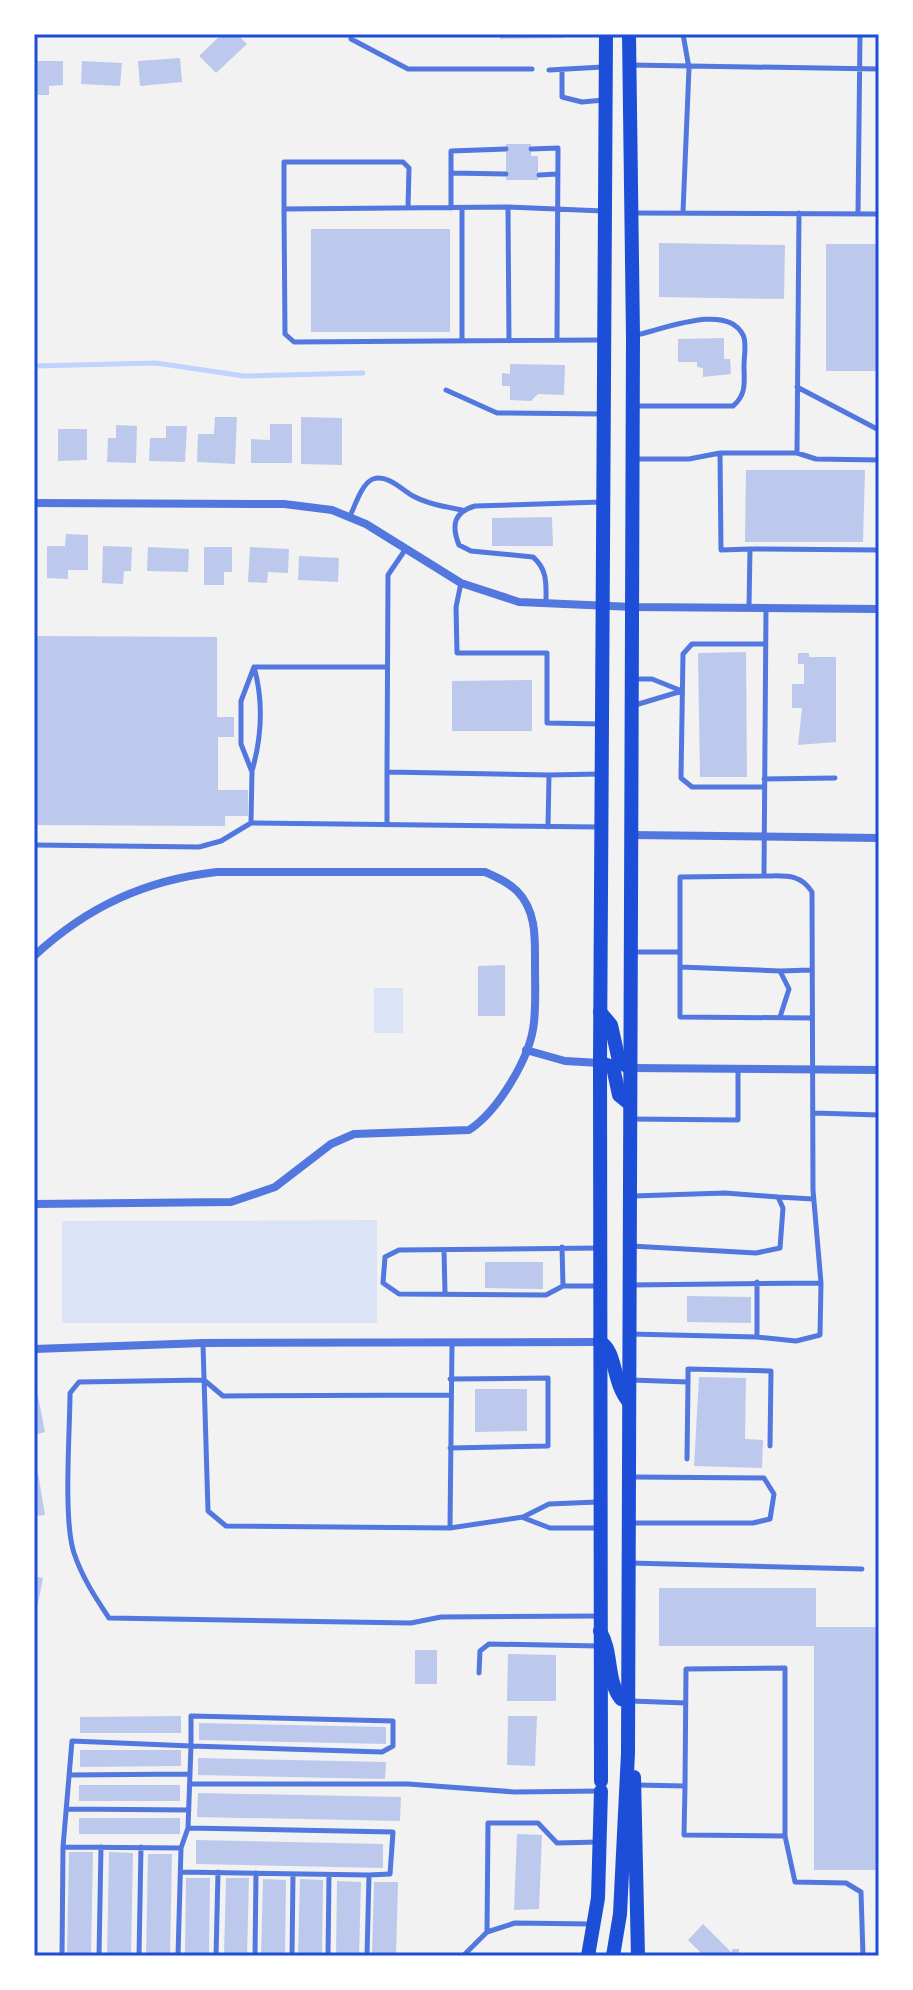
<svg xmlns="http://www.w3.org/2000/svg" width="913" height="1990" font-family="'PT Sans Narrow',sans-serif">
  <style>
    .green { fill: #dbe4f7 }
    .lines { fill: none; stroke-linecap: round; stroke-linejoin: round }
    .stream { stroke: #bfd3fe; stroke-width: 5 }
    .building { fill: #bdc9ec }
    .service { stroke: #5277de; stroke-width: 5 }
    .minor { stroke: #5277de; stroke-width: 8 }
    .secondary { stroke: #1d4ed8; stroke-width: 14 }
    .primary { stroke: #1d4ed8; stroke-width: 14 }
    .neatline { fill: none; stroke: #1d4ed8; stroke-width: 3 }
  </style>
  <rect width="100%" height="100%" fill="#f2f2f2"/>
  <path class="green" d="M374,988h29v45h-29z
    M377,1220v103h-315v-102z"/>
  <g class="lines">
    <path class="stream" d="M34,366l122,-3 88,13 119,-3"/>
  </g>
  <path class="building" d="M222,34h15l10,10 -31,29 -17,-17z
    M500,34h63v4l-63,1z
    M180,58l2,24 -42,4 -2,-25z
    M34,61h29v24l-14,1v9h-15z
    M82,61l40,2 -2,23 -39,-2z
    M506,144h25v12h7v24h-32z
    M311,229h139v103h-139z
    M659,243l126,2 -1,54 -125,-2z
    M826,244h53v127h-53z
    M724,338v21h6l1,15 -28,3v-9l-6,-1v-5h-19v-23z
    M510,364l55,1 -1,30 -26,-1 -7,7 -21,-1v-14h-8v-13l8,1z
    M215,417h22l-2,47 -38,-2 1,-28h16z
    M301,417l41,1v47l-41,-1z
    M270,424h22v39h-41v-24l19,1z
    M116,425l21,1 -1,37 -29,-1 1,-24h8z
    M166,426h21l-2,36 -36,-1 1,-23h16z
    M58,429h29v31l-29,1z
    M746,470h119l-2,72h-118z
    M552,517l1,29h-61v-28z
    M66,534l22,1v35h-20v9l-21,-1v-32h18z
    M103,546l29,1 -1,24h-7l-1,13 -21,-1z
    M148,547l41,2 -1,23 -41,-1z
    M204,547h28v25h-8v13h-20z
    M250,547l39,2 -1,24 -20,-1 -1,11 -19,-1z
    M299,556l40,2 -1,24 -40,-2z
    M34,636l183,1v80h17v20h-16v53h30v26h-23v10l-191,-1z
    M746,652l1,125h-47l-2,-124z
    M798,653h11v4h27v85l-38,3 4,-37h-10v-24h12v-20h-6z
    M532,680v51h-80v-50z
    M505,965v51h-27v-50z
    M485,1262h58v27l-58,-1z
    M687,1296l64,1v26l-64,-1z
    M699,1377l47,1 -1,61 18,1 -1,28 -68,-2z
    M475,1389h52v42l-52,1z
    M37,1391l8,41 -11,3v-43z
    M38,1473l7,42 -11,1v-42z
    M34,1576l9,2 -8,41h-1z
    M659,1588h157v39h60v243h-62v-224h-155z
    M415,1650h22v34h-22z
    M508,1654l48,1v46h-49z
    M181,1716v17h-101v-16z
    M508,1716h29l-2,50 -28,-1z
    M199,1723l187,4v17l-187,-4z
    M80,1750h101v16l-101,1z
    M198,1758l188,4 -1,17 -187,-4z
    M79,1785h101v16h-101z
    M198,1793l203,4 -1,24 -203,-4z
    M79,1818h101v16h-101z
    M517,1834l25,1 -3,74 -25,1z
    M196,1840l187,4v24l-187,-4z
    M69,1852h24l-2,104h-24z
    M109,1852l24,1 -2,103h-24z
    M148,1854h24l-2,102h-24z
    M186,1878h24l-1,78h-24z
    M226,1878h23l-2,78h-23z
    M263,1879l23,1 -1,76h-24z
    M300,1879l23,1 -1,76h-24z
    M337,1881l24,1 -2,74h-23z
    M374,1882h24l-2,74h-24z
    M703,1924l29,29v-4h7v7h-35l-16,-16z"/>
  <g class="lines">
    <path class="service" d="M351,34v5l57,30h124
      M683,34l6,34 -6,144
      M630,65l249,4
      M562,69v28l20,5 22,-2
      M549,70l54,-3
      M531,149l27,-1 -1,192
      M451,173l55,1
      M539,175l18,-1
      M508,207l1,134
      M408,208l1,-40 -6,-6h-119v47l224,-2 95,4
      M451,208v-57l55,-2
      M462,208v133
      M284,209l1,125 9,8 309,-2
      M632,213l247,1
      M858,214l2,-180
      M797,387l82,43
      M446,390l51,23 105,1
      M633,406h100c14,-12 11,-24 11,-40 0,-10 3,-24 -1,-31 -16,-33 -81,-5 -107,0
      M797,453l19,6 63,1
      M636,459h53l31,-6
      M350,516c5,-10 12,-33 23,-37 15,-5 29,11 40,17 15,8 33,11 49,14
      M750,549l129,1
      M405,550l-17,25 -1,197 162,3 -1,52
      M461,583l-5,24 1,46h90v70l53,1
      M546,603c0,-19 2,-33 -13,-46l-62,-6 -12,-6c-8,-20 -5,-33 16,-39l126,-4
      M749,607l1,-58 -29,1 -1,-97h77l2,-240
      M632,706l50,-15 -30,-12h-18
      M252,771c10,-35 12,-68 2,-104
      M387,772v53
      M549,775l51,-1
      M764,779l71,-1
      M764,787h-72l-11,-9 2,-124 9,-10h73
      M251,823l1,-51 -11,-28v-43l13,-34h133
      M34,845l165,2 22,-6 30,-18 349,4
      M631,952h49v-75l84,-1
      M680,952v65l132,1
      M680,967l100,4 9,18 -9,28
      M781,971l30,-1
      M814,1113l65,2
      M631,1119l107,1v-50
      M778,1197l35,2
      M631,1246l125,7 24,-5 3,-40 -5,-11 -53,-4 -92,3
      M562,1247l1,39
      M600,1248l-201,2 -14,7 -2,26 16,11 147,1 17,-9h37
      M444,1250l1,43
      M757,1282v55
      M630,1285l191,-2
      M630,1334l127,3 39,4 24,-6 1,-52 -8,-93 -1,-298c-12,-19 -27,-16 -48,-16l2,-268
      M203,1344l5,167 18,15 224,2 73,-11 26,-13 48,-2
      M631,1380l57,2 -1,77
      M688,1382v-13l83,2 -1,75
      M449,1395l-226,1 -19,-16 -125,2 -9,11c0,38 -7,127 4,160 8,24 21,44 35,65l302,5 30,-6 158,-1
      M450,1448l98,-2v-68l-98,1
      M524,1518l26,10h50
      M630,1523h123l17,-4 4,-25 -10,-16 -133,-1
      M450,1528l2,-185
      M630,1563l232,6
      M479,1673l1,-22 9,-7 110,2
      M631,1701l55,2
      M69,1775l121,-1
      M190,1784h218l107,8 85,-1
      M637,1785l48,1 -1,49 101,1v-168l-99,1 -1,117
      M66,1809l123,1
      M188,1828l205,4 -3,42 -21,1
      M785,1836l10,46 51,1 15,9 2,64
      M63,1847l9,-106 119,5v-30l202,5v25l-11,6 -191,-6 -3,82 -7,20 -3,108
      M181,1872l188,3 -2,81
      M487,1932l1,-109h50l19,20 42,-1
      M62,1956l1,-109 118,1
      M99,1956l2,-109
      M139,1956l2,-109
      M216,1956l2,-84
      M255,1956l1,-83
      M292,1956l1,-82
      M328,1956l1,-81
      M463,1956l24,-24 28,-9 76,1"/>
    <path class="minor" d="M34,503l250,1 48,6 34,14 95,59 58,19 114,5 246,2
      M631,835l248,3
      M34,956c53,-49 111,-76 183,-84h268c11,5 23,10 32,19 20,20 18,49 18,75 0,19 1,38 -1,56 -3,35 -36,89 -65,108l-115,4 -23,10 -56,43 -44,15 -197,2
      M526,1050l39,11 35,2
      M630,1068l249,2
      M34,1349l169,-6 397,-1"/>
    <path class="secondary" d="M600,1012l11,13 8,36 11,7
      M600,1063l13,4 6,28 11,9
      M600,1342c17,9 12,41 29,60
      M600,1631c13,22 6,49 21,68l7,2"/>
    <path class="primary" d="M634,1777l4,179
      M601,1781l-1,-718 6,-1029
      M588,1956l10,-58 3,-107
      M613,1956l7,-42 8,-161 5,-1417 -4,-302"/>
  </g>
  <rect width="913" height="1990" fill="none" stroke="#ffffff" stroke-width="72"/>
  <rect x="36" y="36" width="841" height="1918" class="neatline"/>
</svg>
